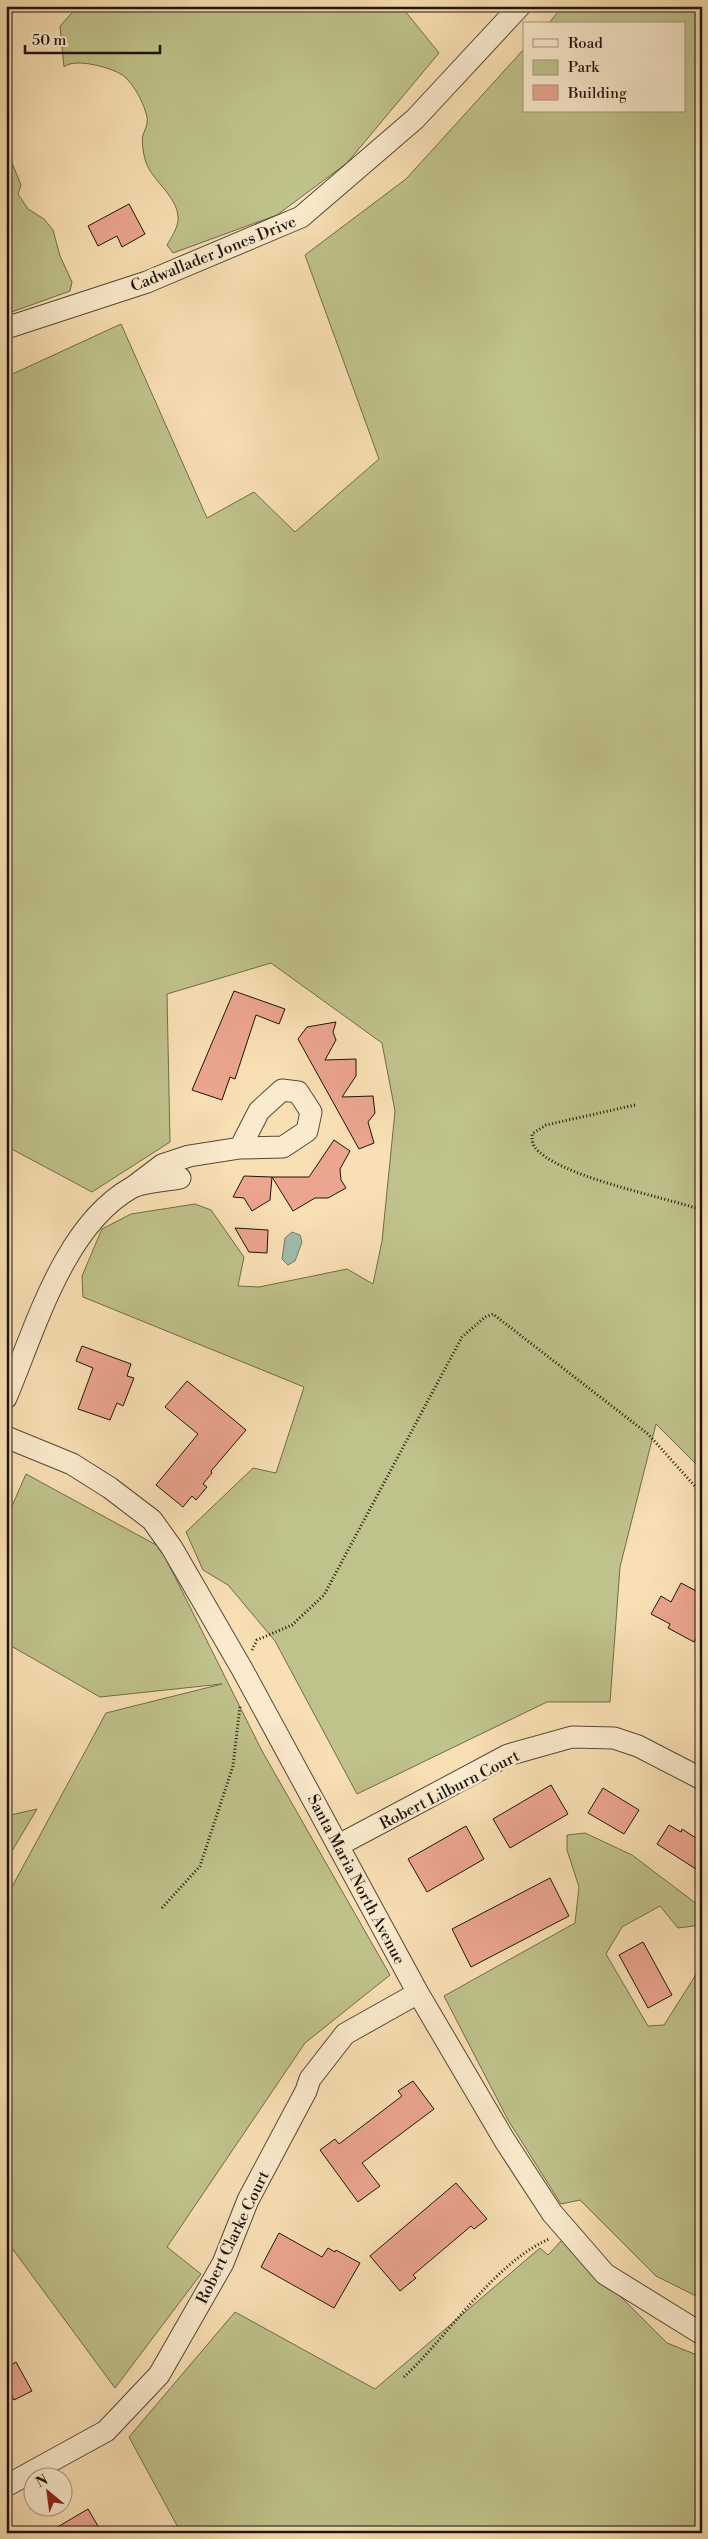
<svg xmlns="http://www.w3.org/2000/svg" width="708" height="2539" font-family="'Libre Bodoni',serif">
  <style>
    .green { fill: #c0c28b; stroke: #6f6b4c }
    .water { fill: #9ebdab; stroke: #6b796c }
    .building { fill: #eca58f; stroke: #1e140d }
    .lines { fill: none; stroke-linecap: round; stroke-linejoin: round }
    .minor-casing { stroke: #554737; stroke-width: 23 }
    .path { stroke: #1e140d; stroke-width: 3; stroke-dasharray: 1 2.5; stroke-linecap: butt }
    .minor { stroke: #fbebce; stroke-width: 21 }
    .labels { text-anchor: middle; stroke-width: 5; stroke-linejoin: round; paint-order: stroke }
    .street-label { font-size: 16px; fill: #1e140d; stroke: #fbebce }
  </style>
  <rect width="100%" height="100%" fill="#f9e0b4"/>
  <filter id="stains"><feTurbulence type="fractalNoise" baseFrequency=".004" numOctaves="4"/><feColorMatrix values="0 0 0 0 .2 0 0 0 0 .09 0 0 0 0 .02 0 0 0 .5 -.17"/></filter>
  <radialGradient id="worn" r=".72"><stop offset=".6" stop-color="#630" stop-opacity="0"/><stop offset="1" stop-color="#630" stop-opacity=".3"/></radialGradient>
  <path class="green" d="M78,6h323l38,47 -92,110 -70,52 -104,38 -6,-8c4,-7 10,-16 11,-24 2,-22 -23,-38 -31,-56 -3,-6 -6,-24 -4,-30 3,-8 6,-13 3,-22 -4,-13 -11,-26 -21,-36 -10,-9 -51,-20 -61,-10l-4,-41z
    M563,6h139v1464l-46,-46 -36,143 -10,135h-63l-190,92 -82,-153 -47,-56 -25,-15 -17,-38 67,-64 23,5 28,-86 -221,-90 -1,-21 20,-47 29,-15 64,-10 16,6 33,47 -6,29 21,1 88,-18 26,15 9,-43 13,-130 -13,-68 -111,-80 -104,31 3,148 -78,50 -86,-46v-769l115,-53 86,194 47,-26 41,40 84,-73 -74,-204 101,-76 118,-130v62h160v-87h-136z
    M6,148l15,37 -3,9 10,15 16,10 9,11 7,26 12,26 -2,9 -64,23z
    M26,1474l134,73 102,204 128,224 -85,68 -138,204 34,27 -86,114 -109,-148v-342l100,-185 116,-29 -122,13 -94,-54v-123z
    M37,1809l-31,52v-45z
    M585,1833l47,22 70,53v17l-24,3 -18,-22 -38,21 -16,27 42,72 16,-1 38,-60v334l-46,-23 -76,-76 -19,4 -53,-84 -64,-124 131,-73 4,-36 -12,-37v-15z
    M563,2239l104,104 35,14v176h-521l-52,-96 106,-125 140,77 165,-141 8,7z"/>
  <path class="water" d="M292,1232l8,3 2,7 -7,19 -7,4 -6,-6 3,-21z"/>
  <path class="building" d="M129,204l16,30 -23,13 -5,-11 -19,10 -10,-20z
    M234,991l51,18 -6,15 -23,-9 -21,64 -5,-2 -8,23 -30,-10z
    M336,1022l-3,10 3,8 -11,20 31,-1v17l-14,21 31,-1 2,17 -7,9 6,21 -15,6 -61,-110 9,-12z
    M334,1140l16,11 -10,18 1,11 5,8 -18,10h-13l-22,13 -21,-34h37z
    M244,1176l28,1 -2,23 -18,11 -8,-13 -11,-1z
    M235,1228l33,2 -1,23 -18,-1z
    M82,1346l49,18 -4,12 7,2 -11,28 -6,-3 -7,17 -32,-11 15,-41 -17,-7z
    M187,1381l59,49 -35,41 1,2 -9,11 4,3 -11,13 -4,-4 -9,11 -27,-22 42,-51 -33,-27z
    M681,1583l21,11v48l-6,-4 -2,4 -26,-14 2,-4 -19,-10 10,-18 10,6z
    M551,1785l17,29 -58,34 -17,-29z
    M603,1788l36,22 -15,24 -36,-21z
    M669,1825l12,7 1,-3 20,13v31l-45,-29z
    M466,1826l18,33 -57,33 -19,-33z
    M550,1878l19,38 -98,51 -19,-38z
    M643,1942l29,53 -24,13 -29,-53z
    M413,2081l21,28 -72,54 18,23 -22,16 -38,-52 15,-11 4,5 63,-48 -4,-5z
    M456,2183l31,36 -13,10 -3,-3 -58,49 3,3 -16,13 -30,-35z
    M279,2233l43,24 6,-9 7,4 1,-2 24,13 -26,45 -73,-41z
    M16,2362l16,29 -18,9 -3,-6 -5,3v-29z
    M88,2509l14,24h-54l18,-11z"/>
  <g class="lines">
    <g class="minor-casing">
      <path id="minor" d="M6,328l141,-46 154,-65 114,-98 105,-113
        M133,1187l29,-22 27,-9 51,-8 43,-1 24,-16 4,-19 -13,-20 -16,-2 -23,21 -19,37
        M6,1398c29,-68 57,-171 125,-210 13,-7 35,-7 49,-10
        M6,1437l66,27 38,24 42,32 20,28 70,121 176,324 87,148 47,72 53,61 97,60
        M339,1845l169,-90 64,-18 42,1 24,8 64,33
        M6,2486l100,-55 53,-56 64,-112 25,-63 58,-109 4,-12 35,-45 73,-41"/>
    </g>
    <path class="path" d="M635,1105l-89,20 -14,9c0,4 0,8 2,12 20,30 131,51 168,64
      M252,1650l5,-10 35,-15 32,-30 138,-258 23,-20 8,-3 155,120 54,60
      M162,1908l38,-42 33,-100 7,-60
      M404,2377c45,-42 89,-113 145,-138"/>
    <use href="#minor" class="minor"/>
  </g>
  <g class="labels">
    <g class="street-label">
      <text transform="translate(213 253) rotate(-22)" y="6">Cadwallader Jones Drive</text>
      <text transform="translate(449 1789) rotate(-27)" y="6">Robert Lilburn Court</text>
      <text transform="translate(357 1879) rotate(62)" y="6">Santa Maria North Avenue</text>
      <text transform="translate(232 2237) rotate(-64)" y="6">Robert Clarke Court</text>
    </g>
  </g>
  <rect width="708" height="2539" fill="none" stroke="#f9e0b4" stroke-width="25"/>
  <rect x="8" y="8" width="693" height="2524" fill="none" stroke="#1e140d" stroke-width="2.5"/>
  <rect x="12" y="12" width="683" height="2514" fill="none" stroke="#1e140d"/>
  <rect x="523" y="22" width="162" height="90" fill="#fbebce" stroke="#a39581"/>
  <rect x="533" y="39" width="25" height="8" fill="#fbebce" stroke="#a39581"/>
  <text x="568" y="48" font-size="15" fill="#1e140d">Road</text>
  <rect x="533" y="60" width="25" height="15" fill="#c0c28b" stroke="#a39581"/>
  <text x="568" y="72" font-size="15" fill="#1e140d">Park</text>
  <rect x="533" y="85" width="25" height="15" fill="#eca58f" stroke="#a39581"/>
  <text x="568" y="98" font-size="15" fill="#1e140d">Building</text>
  <g transform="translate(48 2492) rotate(331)"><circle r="24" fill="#fbebce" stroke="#a39581"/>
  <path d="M0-4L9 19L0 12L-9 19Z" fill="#8f2418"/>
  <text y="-8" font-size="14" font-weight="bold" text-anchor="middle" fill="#1e140d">N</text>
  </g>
  <path d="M25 45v8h135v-8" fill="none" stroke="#1e140d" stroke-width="2.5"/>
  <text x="32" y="45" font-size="15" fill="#1e140d" stroke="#fbebce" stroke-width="4" paint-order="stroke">50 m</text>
  <rect width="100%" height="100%" filter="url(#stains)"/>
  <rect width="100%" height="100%" fill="url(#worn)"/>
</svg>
